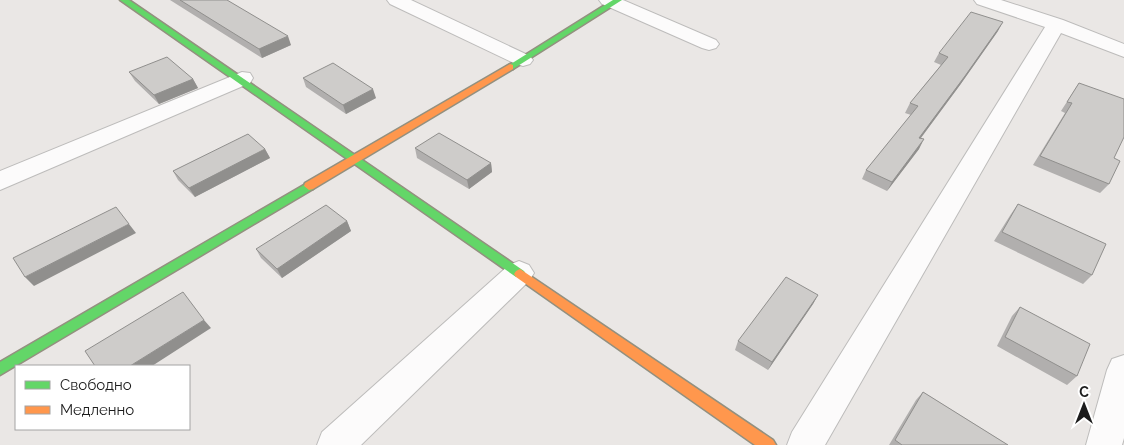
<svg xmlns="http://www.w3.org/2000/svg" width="1124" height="445" font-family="Raleway,sans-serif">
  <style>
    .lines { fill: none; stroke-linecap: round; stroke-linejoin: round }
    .street-casing { stroke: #bdbcbb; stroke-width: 2 }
    .fast-casing { stroke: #93907f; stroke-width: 3 }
    .slow-casing { stroke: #93907f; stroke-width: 3 }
    .street { fill: #fcfbfb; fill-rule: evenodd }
    .fast { fill: #63d668; fill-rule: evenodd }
    .slow { fill: #ff974d; fill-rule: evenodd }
    .wall { fill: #b1afae }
    .shaded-wall { fill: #908f8d }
    .building { fill: #ceccca; stroke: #908f8d }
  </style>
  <rect width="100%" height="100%" fill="#eae7e5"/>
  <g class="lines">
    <g class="street-casing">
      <path id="street" d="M387,0h24l119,56 3,4 -3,4 -7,2 -7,-2 -126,-60z
        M599,0h24l93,40 3,4 -3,4 -7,2 -7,-2 -100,-44z
        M974,0h27l62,20 61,24v13l-63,-24 -236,412h-38l5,-13 253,-405 -68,-23z
        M242,72l8,1 3,5 -3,5 -250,107v-19z
        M519,261l10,4 5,8 -5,8 -168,164h-44l5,-13 187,-167z
        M1124,355v83l-2,7h-36l21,-75 5,-11z"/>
    </g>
    <g class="fast-casing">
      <path id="fast" d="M120,0h9l395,271 2,3 -2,3h-8z
        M613,0h9l-109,69h-6l-1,-2z
        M309,182l4,1 1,3 -1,3 -313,186v-13z"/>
    </g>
    <g class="slow-casing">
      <path id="slow" d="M510,64l3,1v4l-200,120 -4,1 -5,-4 1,-3z
        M520,269l253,171 3,5h-21l-239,-168 -2,-3 2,-3z"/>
    </g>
    <use href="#street" class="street"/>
    <use href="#fast" class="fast"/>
    <use href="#slow" class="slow"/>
  </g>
  <path class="wall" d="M170,0h57l64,45 -29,13z
    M998,31l-38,54 -39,53 -2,11 -32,42 -25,-12 4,-9 45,-55 -6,-2 5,-10 31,-38 -7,-3 5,-9z
    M129,72l64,7 5,9 -39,16 -24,-23z
    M303,78l73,20 -30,16 -40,-27z
    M1079,83l35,75 -5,26 -9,9 -67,-28 32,-52 -4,-2z
    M415,148l76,15 1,9 -23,17 -52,-31z
    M265,149l5,9 -75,39 -17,-17 -5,-9z
    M1018,204l74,71 -9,9 -89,-43 17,-27z
    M347,221l4,10 -69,47 -21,-20 -5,-9z
    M818,295l-5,9 -45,66 -33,-20 3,-9z
    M1020,307l57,69 -10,9 -70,-39 15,-30z
    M923,392l85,53h-119l27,-45z"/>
  <path class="shaded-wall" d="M1003,22l-5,9 -38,54 -46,62 5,-9z
    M288,36l3,9 -29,13 -3,-9z
    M193,79l5,9 -39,16 -5,-9z
    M373,89l3,9 -30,16 -3,-9z
    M924,139l-5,10 -32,42 5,-9z
    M265,149l5,9 -75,39 -6,-9z
    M491,163l1,9 -23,17 -2,-9z
    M347,221l4,10 -69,47 -5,-9z
    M129,224l7,9 -102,53 -9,-9z
    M818,295l-5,9 -45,66 4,-8z
    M204,320l7,8 -59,38h-22z"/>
  <path class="building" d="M180,0h47l61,36 -29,13z
    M971,12l32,10 -38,54 -46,62 5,1 -32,43 -26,-12 52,-64 -8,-3 38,-46 -9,-4z
    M167,57l26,22 -39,16 -25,-23z
    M333,63l40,26 -30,16 -40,-27z
    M1079,83l45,16v38l-10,21 6,3 -11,23 -69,-28 32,-53 -5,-1z
    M439,133l52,30 -24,17 -52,-32z
    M248,134l17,15 -76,39 -16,-17z
    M1018,204l88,40 -14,31 -90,-43z
    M326,205l21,16 -70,48 -21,-20z
    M116,207l13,17 -104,53 -12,-19z
    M786,277l32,18 -46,67 -34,-21z
    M183,292l21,28 -74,46h-35l-10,-15z
    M1020,307l70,37 -13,32 -72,-39z
    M923,392l85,53h-106l-7,-5z"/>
  <rect x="15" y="365" width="175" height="65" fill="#ffffff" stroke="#a4a4a4"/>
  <rect x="25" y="381" width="25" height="8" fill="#63d668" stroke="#a4a4a4"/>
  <text x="60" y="390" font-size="15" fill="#1c1c1c">Свободно</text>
  <rect x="25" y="406" width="25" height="8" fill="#ff974d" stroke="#a4a4a4"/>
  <text x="60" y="415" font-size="15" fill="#1c1c1c">Медленно</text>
  <g transform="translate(1084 405)" stroke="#ffffff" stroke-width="4" paint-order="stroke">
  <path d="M0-4L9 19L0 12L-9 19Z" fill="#1c1c1c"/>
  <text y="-8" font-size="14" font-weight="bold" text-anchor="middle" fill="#1c1c1c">С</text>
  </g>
</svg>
